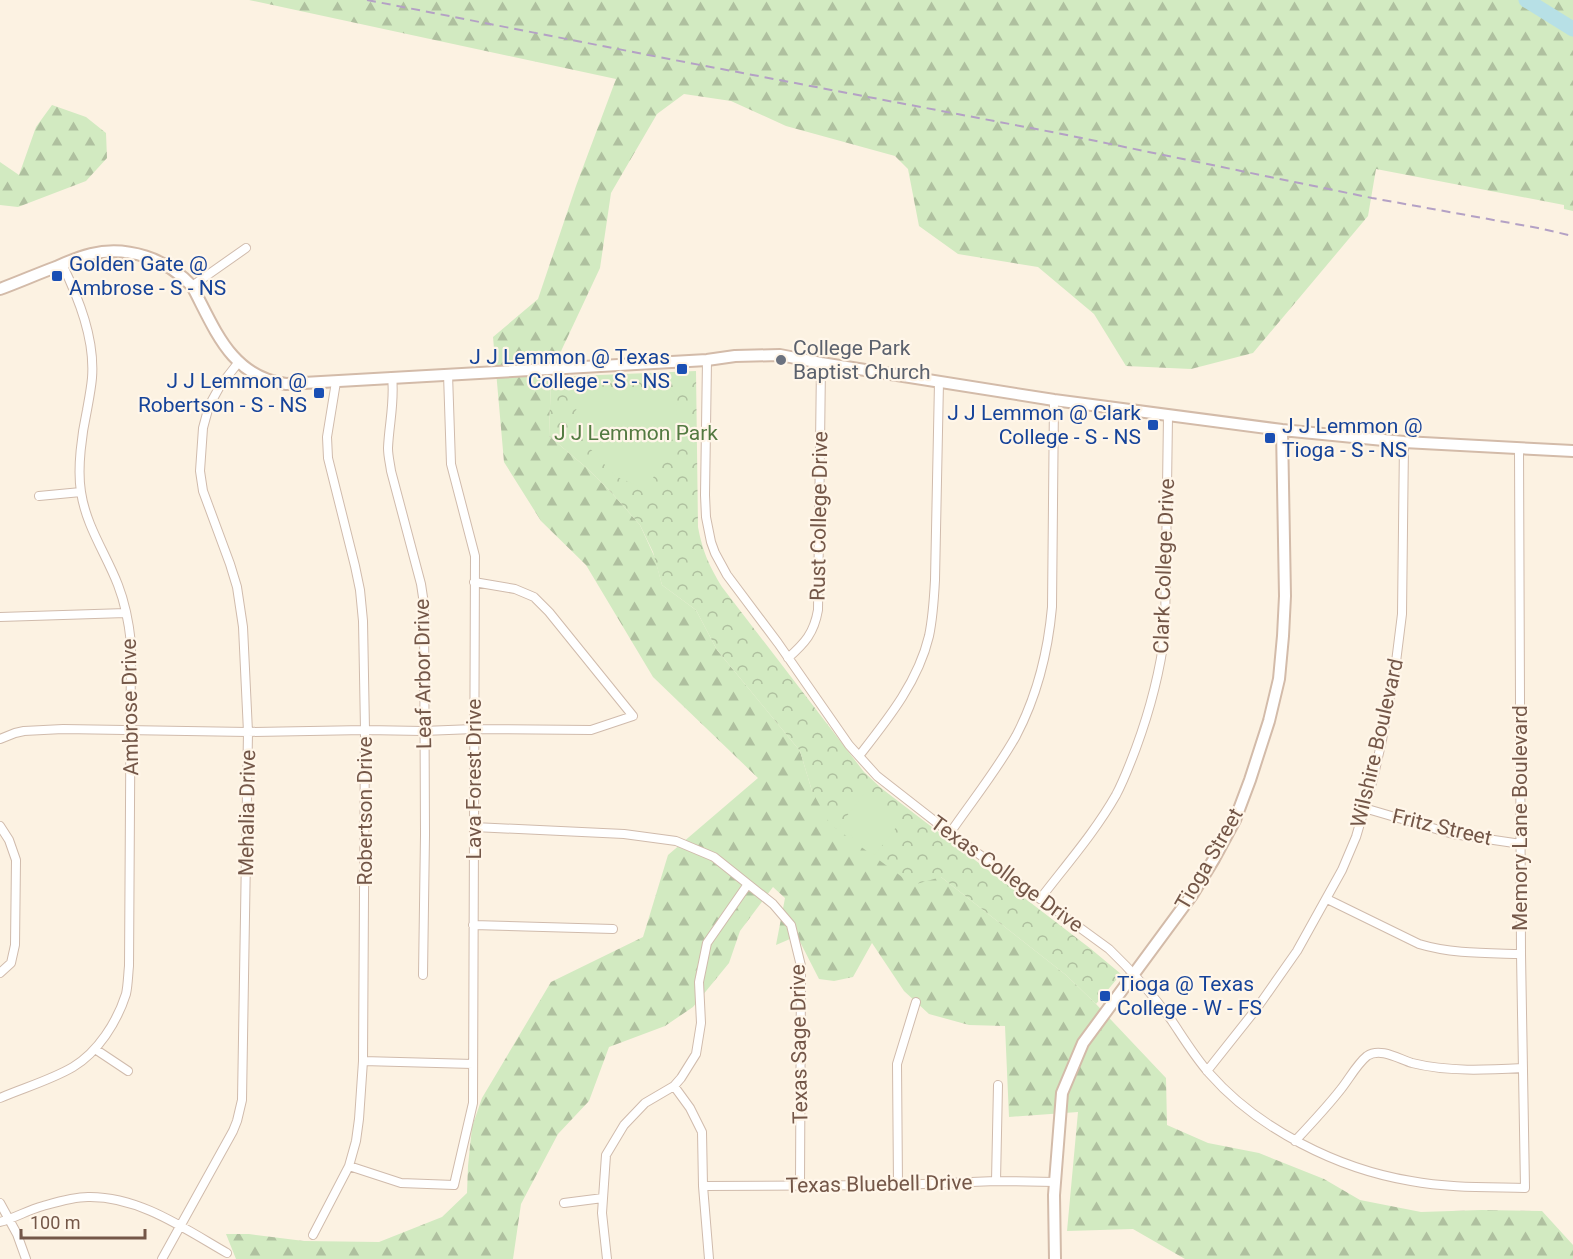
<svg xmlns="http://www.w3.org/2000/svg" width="1573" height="1259" font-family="Roboto,sans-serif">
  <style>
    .forest { fill: url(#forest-firs) }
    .park { fill: url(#park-crowns) }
    .garden { fill: #d2eac1 }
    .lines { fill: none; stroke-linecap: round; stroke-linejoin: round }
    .river { stroke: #b7e0e6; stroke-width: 15 }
    .street-casing { stroke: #d0bbac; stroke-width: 10 }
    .secondary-casing { stroke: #d3bba9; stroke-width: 14 }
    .street { stroke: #fff; stroke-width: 8 }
    .secondary { stroke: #fff; stroke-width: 10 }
    .rail { stroke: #b4a1c5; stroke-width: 2; stroke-dasharray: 9 6; stroke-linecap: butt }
    .transit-dot { fill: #1a4fb4; stroke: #fff6e9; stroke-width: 2 }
    .worship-dot { fill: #6b7280; stroke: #fff6e9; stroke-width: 2 }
    .labels { text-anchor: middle; stroke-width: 4.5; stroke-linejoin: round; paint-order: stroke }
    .transit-label { font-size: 21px; fill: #164399; stroke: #fff6e9; text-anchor: start }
    .worship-label { font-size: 21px; fill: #5b616d; stroke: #fff6e9; text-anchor: start }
    .park-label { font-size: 21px; fill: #537a41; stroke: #fff6e9 }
    .street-label { font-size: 21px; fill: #745748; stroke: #fff6e9 }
  </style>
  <defs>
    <pattern id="forest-firs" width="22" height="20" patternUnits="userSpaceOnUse" patternTransform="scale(1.5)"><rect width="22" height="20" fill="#d2eac1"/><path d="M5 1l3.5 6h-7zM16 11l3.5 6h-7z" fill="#afc09f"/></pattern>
    <pattern id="park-crowns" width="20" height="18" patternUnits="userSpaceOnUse" patternTransform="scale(1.5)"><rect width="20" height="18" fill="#d2eac1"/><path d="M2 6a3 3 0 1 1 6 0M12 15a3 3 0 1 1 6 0" fill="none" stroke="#afc09f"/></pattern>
  </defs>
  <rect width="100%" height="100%" fill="#fcf2e2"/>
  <path class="forest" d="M249,0h1324v211l-9,-2v-4l-188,-36 -8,47 -115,137 -62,16 -65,-3 -32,-52 -56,-47 -80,-13 -39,-28 -11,-57 -13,-13 -109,-30 -55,-25 -47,-7 -27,20 -46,79 -11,75 -38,81 -11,28 -2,59 39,33 23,23 29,33 15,33 7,27 34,25 21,40 83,101 12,40 129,86 125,98 30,29 70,74 1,47 41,18 51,10 65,26 36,21 61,12 61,-2 60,1 31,34v14h-388l-52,-30 -66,2 11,-119 -69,5 -4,-91 -36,-1 -40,-11 -25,-23 -32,-48 -19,34 -19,4 -15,-2 -22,-43 -21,9 9,-47 -12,-11 -33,44 -11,32 -36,44 -28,19 -56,21 -20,54 -31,33 -37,70 -8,55h-277l-10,-25h23l55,7 75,1 63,-25 25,-24 1,-27 4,-39 10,-29 69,-116 92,-45 25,-82 90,-77 -105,-101 -67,-112 -45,-44 -37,-59 -11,-125 45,-38 38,-113 40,-107z
    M52,105l34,12 20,16 1,25 -21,23 -68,26 -18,-2v-43l19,13 17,-48z"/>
  <path class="park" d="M696,371l2,156c5,26 11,38 24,60l142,185 17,16 210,161 30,25 -25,30 -30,-29 -125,-98 -28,8 -83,-61 -18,-33 -12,-40 -83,-101 -21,-40 -34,-25 -9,-33 -13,-27 -29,-33 -23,-23 -39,-33 2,-59z"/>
  <path class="garden" d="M588,386l82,3 6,6 1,35 -30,60 -32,-14 -29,-32 -11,-32z
    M864,794l36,28 -25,33 -36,-29z"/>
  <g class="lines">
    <path class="river" d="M1526,0l47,29"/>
    <g class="street-casing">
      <path id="street" d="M192,286l54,-38
        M707,360l-2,135 1,22 5,25 4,11 12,22 51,68 71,102 28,31 73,57 159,116c23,22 44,46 63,72 12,18 23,36 37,52 49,56 129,96 202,108 38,7 76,6 114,7l-4,-234 -2,-505
        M392,377c3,24 -3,47 -4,71 0,8 2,15 3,23l30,113 3,20 1,231 -2,140
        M39,496l42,-4
        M0,617l126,-4
        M788,658c17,-15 26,-25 30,-48l3,-247
        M0,739l15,-6 9,-2 39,-2 185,3 117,-2 58,1 51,-2 117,1 42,-14 -84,-104 -15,-15 -19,-8 -41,-7
        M859,756c29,-37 59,-74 70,-120 4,-19 5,-37 6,-56l4,-198
        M1364,808l89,26 68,10
        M0,826l9,14 7,20 -1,85 -4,18 -11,10
        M474,827l150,7 52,7 38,16 59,47 18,21 10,41 -1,220
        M950,833c22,-32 47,-63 66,-97 21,-40 32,-84 36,-129l2,-207
        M1040,899c26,-34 55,-67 76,-104 8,-15 14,-31 20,-47 14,-38 24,-76 29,-116l3,-216
        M1327,899l92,45c33,10 67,9 102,10
        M473,925l140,4
        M95,1049l33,22
        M363,1061l110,3
        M1207,1071l50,-63 40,-57 45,-81 14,-33 17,-58 9,-39 14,-78 6,-48 2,-172
        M674,1086l16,22 12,24 1,54 6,73
        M0,1098c23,-10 51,-18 73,-31 25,-15 44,-45 53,-73 2,-9 2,-19 3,-28l2,-323c-2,-19 -6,-40 -13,-58 -12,-31 -32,-59 -37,-93 -4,-24 1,-59 6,-82 2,-11 4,-21 5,-32 3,-39 -13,-79 -30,-114
        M1295,1141c16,-17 32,-34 46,-52 8,-10 16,-25 26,-33 13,-9 32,3 45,7 36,9 74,7 111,5
        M349,1166l52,17 53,2 19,-82 2,-547 -24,-92 -3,-90
        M996,1181l2,-96
        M898,1185l-1,-121 19,-62
        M703,1186l195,-1 98,-4 59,1
        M0,1203l17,31 9,25
        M564,1203l39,-5
        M0,1222c15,-4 28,-12 43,-16 14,-4 30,-9 45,-9 51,-1 97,32 139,56
        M313,1235l36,-69 7,-25 3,-22 4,-58 2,-331 -2,-109 -3,-31 -5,-24 -27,-108 -1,-21 9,-55
        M162,1259l71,-128 4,-10 5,-21 6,-368 -5,-105 -6,-40 -7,-23 -27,-73 -3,-20 3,-43 6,-22 11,-20 18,-23
        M607,1259l-5,-46 4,-58 18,-30 21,-22 29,-17 7,-8 15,-24 5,-31 -2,-41 8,-39 41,-59"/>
    </g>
    <g class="secondary-casing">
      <path id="secondary" d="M0,289c19,-7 37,-15 56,-22 11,-5 23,-10 35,-13 36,-9 76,5 101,32 23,43 39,91 94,98l421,-24 28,-4 45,-1 41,8 233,37 228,30 122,12 169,9
        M1055,1259l-1,-64 8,-102 21,-50 109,-148 22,-36 21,-39 15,-40 19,-59 10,-42 4,-43 2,-40 -3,-166"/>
    </g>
    <use href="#street" class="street"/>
    <use href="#secondary" class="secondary"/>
    <path class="rail" d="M367,0l302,59 388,74 315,65 166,30 35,8"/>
  </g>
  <g class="transit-dot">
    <rect x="51" y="270" width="12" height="12" rx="3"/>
    <rect x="676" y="363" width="12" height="12" rx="3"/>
    <rect x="313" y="387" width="12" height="12" rx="3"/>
    <rect x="1147" y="419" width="12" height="12" rx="3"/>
    <rect x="1264" y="432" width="12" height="12" rx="3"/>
    <rect x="1099" y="990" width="12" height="12" rx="3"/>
  </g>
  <circle class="worship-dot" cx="781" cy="360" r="6"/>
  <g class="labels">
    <g class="transit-label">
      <text x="69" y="271">Golden Gate @<tspan x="69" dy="24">Ambrose - S - NS</tspan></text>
      <text x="670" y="364" text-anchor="end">J J Lemmon @ Texas<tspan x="670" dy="24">College - S - NS</tspan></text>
      <text x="307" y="388" text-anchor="end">J J Lemmon @<tspan x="307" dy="24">Robertson - S - NS</tspan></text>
      <text x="1141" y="420" text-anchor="end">J J Lemmon @ Clark<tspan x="1141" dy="24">College - S - NS</tspan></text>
      <text x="1282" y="433">J J Lemmon @<tspan x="1282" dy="24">Tioga - S - NS</tspan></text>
      <text x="1117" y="991">Tioga @ Texas<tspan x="1117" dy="24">College - W - FS</tspan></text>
    </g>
    <g class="worship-label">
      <text x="793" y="355">College Park<tspan x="793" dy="24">Baptist Church</tspan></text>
    </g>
    <g class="park-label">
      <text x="636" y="440">J J Lemmon Park</text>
    </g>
    <g class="street-label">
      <text transform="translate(819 516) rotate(-89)" y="7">Rust College Drive</text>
      <text transform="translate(1164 566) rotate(-88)" y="7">Clark College Drive</text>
      <text transform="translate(423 674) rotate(-91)" y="7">Leaf Arbor Drive</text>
      <text transform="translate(130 707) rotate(-91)" y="7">Ambrose Drive</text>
      <text transform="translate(1377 743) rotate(-77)" y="7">Wilshire Boulevard</text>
      <text transform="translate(474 779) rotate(-90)" y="7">Lava Forest Drive</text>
      <text transform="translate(365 811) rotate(-90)" y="7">Robertson Drive</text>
      <text transform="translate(247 813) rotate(-89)" y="7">Mehalia Drive</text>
      <text transform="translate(1520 818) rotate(-90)" y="7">Memory Lane Boulevard</text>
      <text transform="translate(1442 827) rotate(13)" y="7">Fritz Street</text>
      <text transform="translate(1209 859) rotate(-60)" y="7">Tioga Street</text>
      <text transform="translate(1007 874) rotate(36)" y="7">Texas College Drive</text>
      <text transform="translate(799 1044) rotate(-91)" y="7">Texas Sage Drive</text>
      <text transform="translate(879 1184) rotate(-1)" y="7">Texas Bluebell Drive</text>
    </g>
  </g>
  <path d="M21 1229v9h124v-9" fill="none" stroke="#745748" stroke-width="3"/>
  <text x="30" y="1229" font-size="18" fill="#745748" stroke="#fff6e9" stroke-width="4.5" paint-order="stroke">100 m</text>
</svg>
